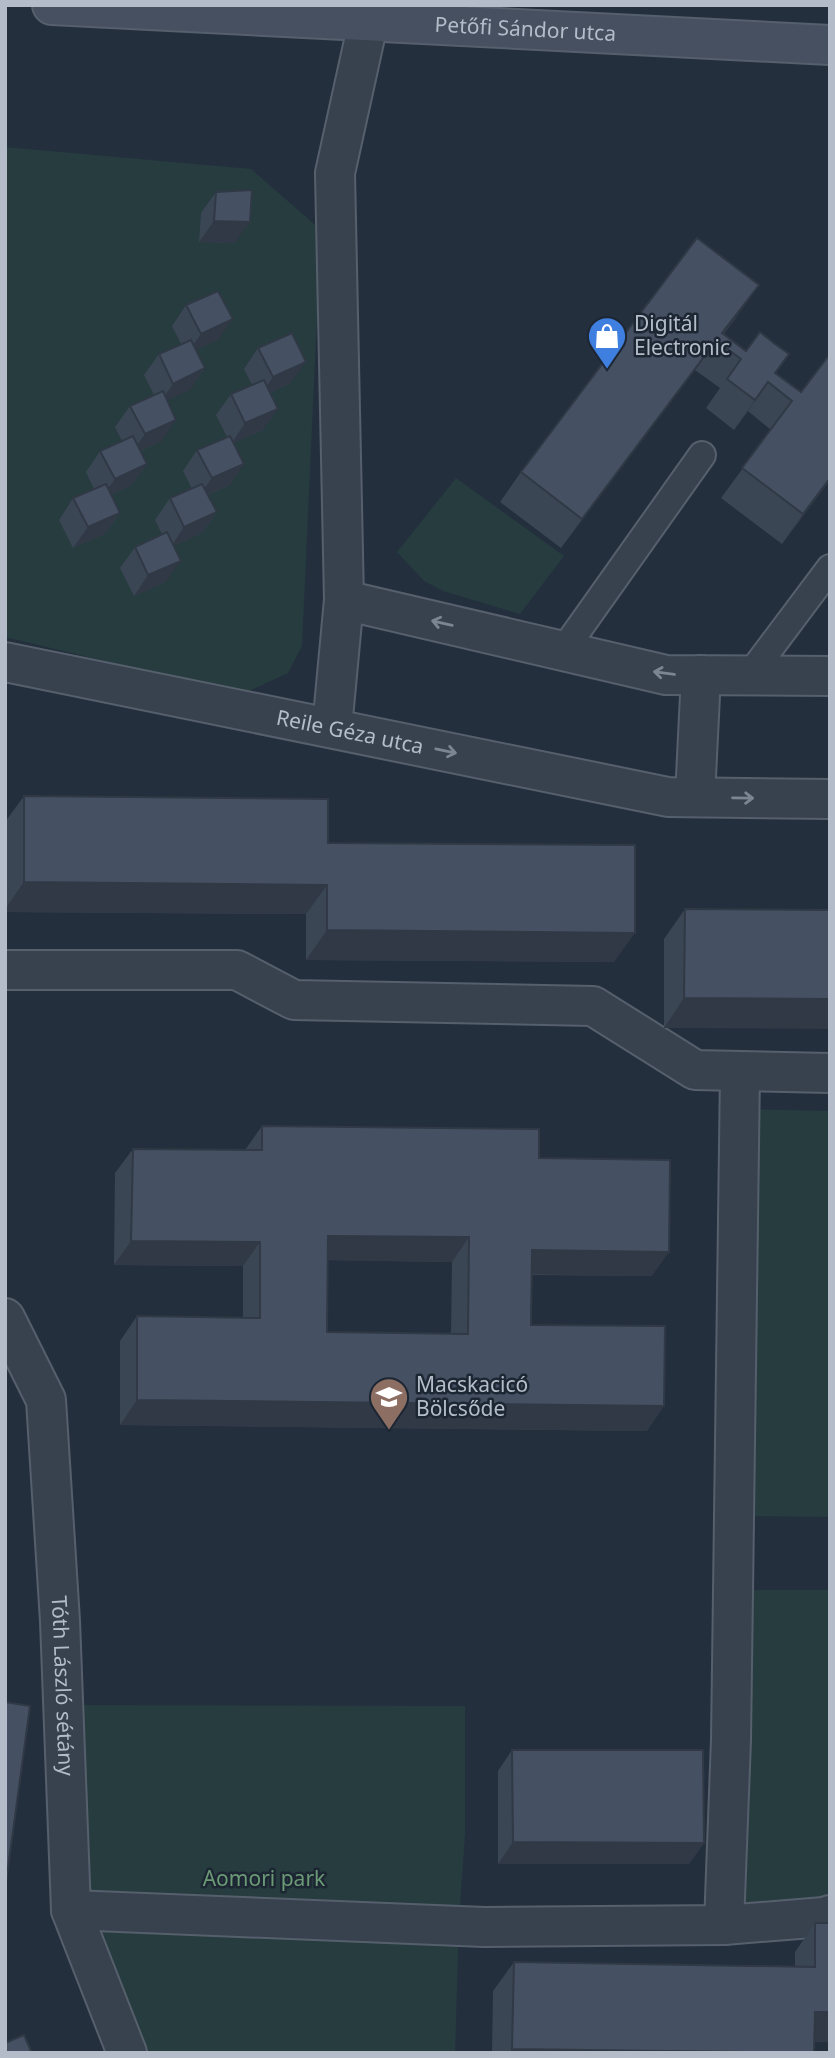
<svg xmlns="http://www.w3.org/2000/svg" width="835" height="2058" font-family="'Noto Sans',sans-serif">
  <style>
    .green { fill: #263c3f }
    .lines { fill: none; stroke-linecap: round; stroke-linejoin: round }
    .lane-casing { stroke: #565f6c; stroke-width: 30 }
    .street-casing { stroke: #565f6c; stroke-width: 42 }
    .secondary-casing { stroke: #565f6c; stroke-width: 42 }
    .lane { stroke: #38414e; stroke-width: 26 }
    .street { stroke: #38414e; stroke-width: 38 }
    .secondary { stroke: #465061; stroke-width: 38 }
    .wall { fill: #3b4654; fill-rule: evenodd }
    .shaded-wall { fill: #303945 }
    .building { fill: #455162; stroke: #303945; stroke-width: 2; fill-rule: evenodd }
    .oneway { stroke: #7c8592 }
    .labels { text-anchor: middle; stroke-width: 5; stroke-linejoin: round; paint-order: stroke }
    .street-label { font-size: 21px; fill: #b4bcc9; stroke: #1d2633 }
    .poi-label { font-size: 21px; fill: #b4bcc9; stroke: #1d2633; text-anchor: start }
    .park-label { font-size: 21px; fill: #6b9a76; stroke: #1d2633 }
  </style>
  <rect width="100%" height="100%" fill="#242f3e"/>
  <path class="green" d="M5,147l246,22 70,61 -19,416 -14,27 -39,18 -29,-2 -215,-52z
    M456,478l108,78 -44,58 -77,-23 -19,-10 -27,-29z
    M740,1109l90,2v406l-96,-1z
    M732,1590h98v325l-106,10z
    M62,1705l403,1v128l-6,87 -4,132h-328l-56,-143z"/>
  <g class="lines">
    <g class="lane-casing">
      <path id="lane" d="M563,651l139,-196
        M749,676l81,-108"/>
    </g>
    <g class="street-casing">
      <g id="street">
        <path d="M344,600l322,75 164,1"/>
        <path id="s1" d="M5,662l663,135 162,2"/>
        <path d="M332,728l12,-128 -9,-427 37,-168"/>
        <path d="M695,797l6,-122"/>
        <path d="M5,970h232l57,30 299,6 102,64 135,3"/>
        <path id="s2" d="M5,1318l41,82 14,221 11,289 56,143"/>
        <path d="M71,1910l413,17 240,-2 100,-8 6,-2"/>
        <path d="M724,1925l7,-185 9,-668"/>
      </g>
    </g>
    <g class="secondary-casing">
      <g id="secondary">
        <path id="s3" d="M52,5l778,40"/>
      </g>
    </g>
    <use href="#lane" class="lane"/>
    <use href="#street" class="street"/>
    <use href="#secondary" class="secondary"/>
  </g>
  <path class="wall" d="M216,192l19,51 -36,-1 2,-29z
    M186,305l32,35 -22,10 9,18 -15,22 -23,10 -5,41 -22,10 7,13 -15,21 -21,10 9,18 -15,21 -32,14 -14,-28 14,-22 21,-9 -8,-17 14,-21 22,-10 -7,-14 15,-21 24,-11 -10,-20 15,-21 22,-10 -9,-18z
    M738,315l-14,19 22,17 43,3 -13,19 25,19 29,88 -48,64 -61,-46 50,-68 -23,-19 -14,19 -28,-22 14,-20 -25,-18 -134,178 -61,-46 21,-30z
    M258,348l33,35 -21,10 -7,37 -30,13 -3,42 -22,10 9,17 -15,21 -28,13 -8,36 -32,14 -14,-28 15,-21 27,-13 -7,-14 15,-22 22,-9 -9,-18 14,-21 30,-13 -11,-22 15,-21 21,-9 -8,-16z
    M24,796l304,47 286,119 -308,-2v-46l-301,-2v-90z
    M685,909l145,1 -166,118v-89z
    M262,1126l277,32 113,118 -120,-1 -1,50 116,106 -527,-6v-84l17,-25 106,2v-52l-129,-1 1,-92 18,-24 112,1zM328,1260l124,2 -1,72 -124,-2z
    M512,1750l192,93 -15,21h-191v-93z
    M815,1923h15v119h-15l-1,11h-322l1,-62 21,-29 281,4v-14z"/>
  <path class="shaded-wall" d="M214,221l36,1 -15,21 -36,-1z
    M759,285l-21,30 -20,27 -1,-1z
    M233,319l-15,21 -32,15 15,-21z
    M716,341l-21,29 -134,178 21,-29z
    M306,362l-15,21 -32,15 14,-21z
    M205,368l-15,22 -32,15 15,-21z
    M768,382l-20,29 -14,19 21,-30z
    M278,409l-15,21 -32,14 14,-21z
    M176,420l-14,21 -32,14 15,-21z
    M147,464l-15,21 -32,15 15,-21z
    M244,464l-14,21 -33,14 15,-21z
    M830,478v2l-48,64 21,-30z
    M217,512l-15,21 -32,15 14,-21z
    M120,513l-15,21 -32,14 15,-21z
    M181,561l-15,21 -32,14 14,-21z
    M24,882l303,3 -21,29 -301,-2v-3z
    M327,930l308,3 -21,29 -308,-2z
    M684,998l146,1v30l-166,-1z
    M328,1236l141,1 -17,25 -141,-2z
    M131,1241l129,1 -17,24 -129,-1z
    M532,1250l137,2 -17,24 -137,-2z
    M137,1400l527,6 -17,25 -527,-6z
    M513,1842l191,1 -15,21h-191z
    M815,2012h15v30l-36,-1z
    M512,2049l244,4h-247z"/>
  <path class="building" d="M252,190l-2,32 -36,-1 2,-29z
    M697,238l62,47 -37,48 24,18 14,-19 15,12 14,10 -14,19 26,19 29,-38v124l-27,36 -61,-46 50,-67 -24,-19 -13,18 -28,-21 14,-20 -25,-18 -134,178 -61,-47z
    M218,291l15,28 -32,15 -15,-29z
    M292,333l14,29 -33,15 -15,-29z
    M191,340l14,28 -32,16 -14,-30z
    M264,380l14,29 -33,14 -14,-29z
    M163,391l13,29 -31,14 -15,-28z
    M133,436l14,28 -32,15 -15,-28z
    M230,436l14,28 -32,14 -15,-28z
    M106,484l14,29 -32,14 -15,-29z
    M202,484l15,28 -33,15 -14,-29z
    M167,532l14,29 -33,14 -13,-28z
    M24,796l304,3v44l307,2v88l-308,-3v-45l-303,-3z
    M685,909l145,1v89l-146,-1z
    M262,1126l277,3v29l131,2 -1,92 -137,-2 -1,75 134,1 -1,80 -527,-6v-84l123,2v-76l-129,-1 2,-92 129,1zM328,1236l141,1 -1,97 -141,-2z
    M5,1702l25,4 -25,184z
    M512,1750h191l1,93 -191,-1z
    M815,1923h15v89h-15l-1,41 -302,-4 2,-87 301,5z
    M24,2035l8,18h-27v-10z"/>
  <defs><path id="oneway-shaft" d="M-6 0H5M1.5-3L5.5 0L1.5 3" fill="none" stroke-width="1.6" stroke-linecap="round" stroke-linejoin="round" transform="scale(1.75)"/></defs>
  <g class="oneway">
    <use href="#oneway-shaft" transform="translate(442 623) rotate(-167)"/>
    <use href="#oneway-shaft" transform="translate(664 673) rotate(-172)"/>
    <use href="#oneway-shaft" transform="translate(446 751) rotate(12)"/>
    <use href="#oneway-shaft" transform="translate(743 798) rotate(1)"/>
  </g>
  <defs>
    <g id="shop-pin" transform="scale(2.0125)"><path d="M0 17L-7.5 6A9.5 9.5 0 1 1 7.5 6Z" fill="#3f7fe0" stroke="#1d2633"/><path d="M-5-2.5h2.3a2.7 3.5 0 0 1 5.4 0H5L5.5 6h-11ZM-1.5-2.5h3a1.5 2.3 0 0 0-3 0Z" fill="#fff"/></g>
    <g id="school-pin" transform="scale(2.0125)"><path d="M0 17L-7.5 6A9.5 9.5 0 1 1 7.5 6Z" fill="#8d6e63" stroke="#1d2633"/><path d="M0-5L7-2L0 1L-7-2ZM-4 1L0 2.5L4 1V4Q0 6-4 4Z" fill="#fff"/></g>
  </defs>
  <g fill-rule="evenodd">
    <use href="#shop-pin" x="607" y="336"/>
    <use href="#school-pin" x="389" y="1397"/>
  </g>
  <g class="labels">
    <g class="street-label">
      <text dy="7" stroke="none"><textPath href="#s3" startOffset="474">Petőfi Sándor utca</textPath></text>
      <text dy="7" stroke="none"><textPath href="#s1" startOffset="352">Reile Géza utca</textPath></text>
      <text dy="7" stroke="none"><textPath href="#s2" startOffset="378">Tóth László sétány</textPath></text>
    </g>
    <g class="poi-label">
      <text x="634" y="331">Digitál<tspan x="634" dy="24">Electronic</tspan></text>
      <text x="416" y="1392">Macskacicó<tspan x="416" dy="24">Bölcsőde</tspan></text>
    </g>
    <g class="park-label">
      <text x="264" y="1886">Aomori park</text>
    </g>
  </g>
  <rect width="835" height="2058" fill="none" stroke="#b4bcc9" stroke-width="14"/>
</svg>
